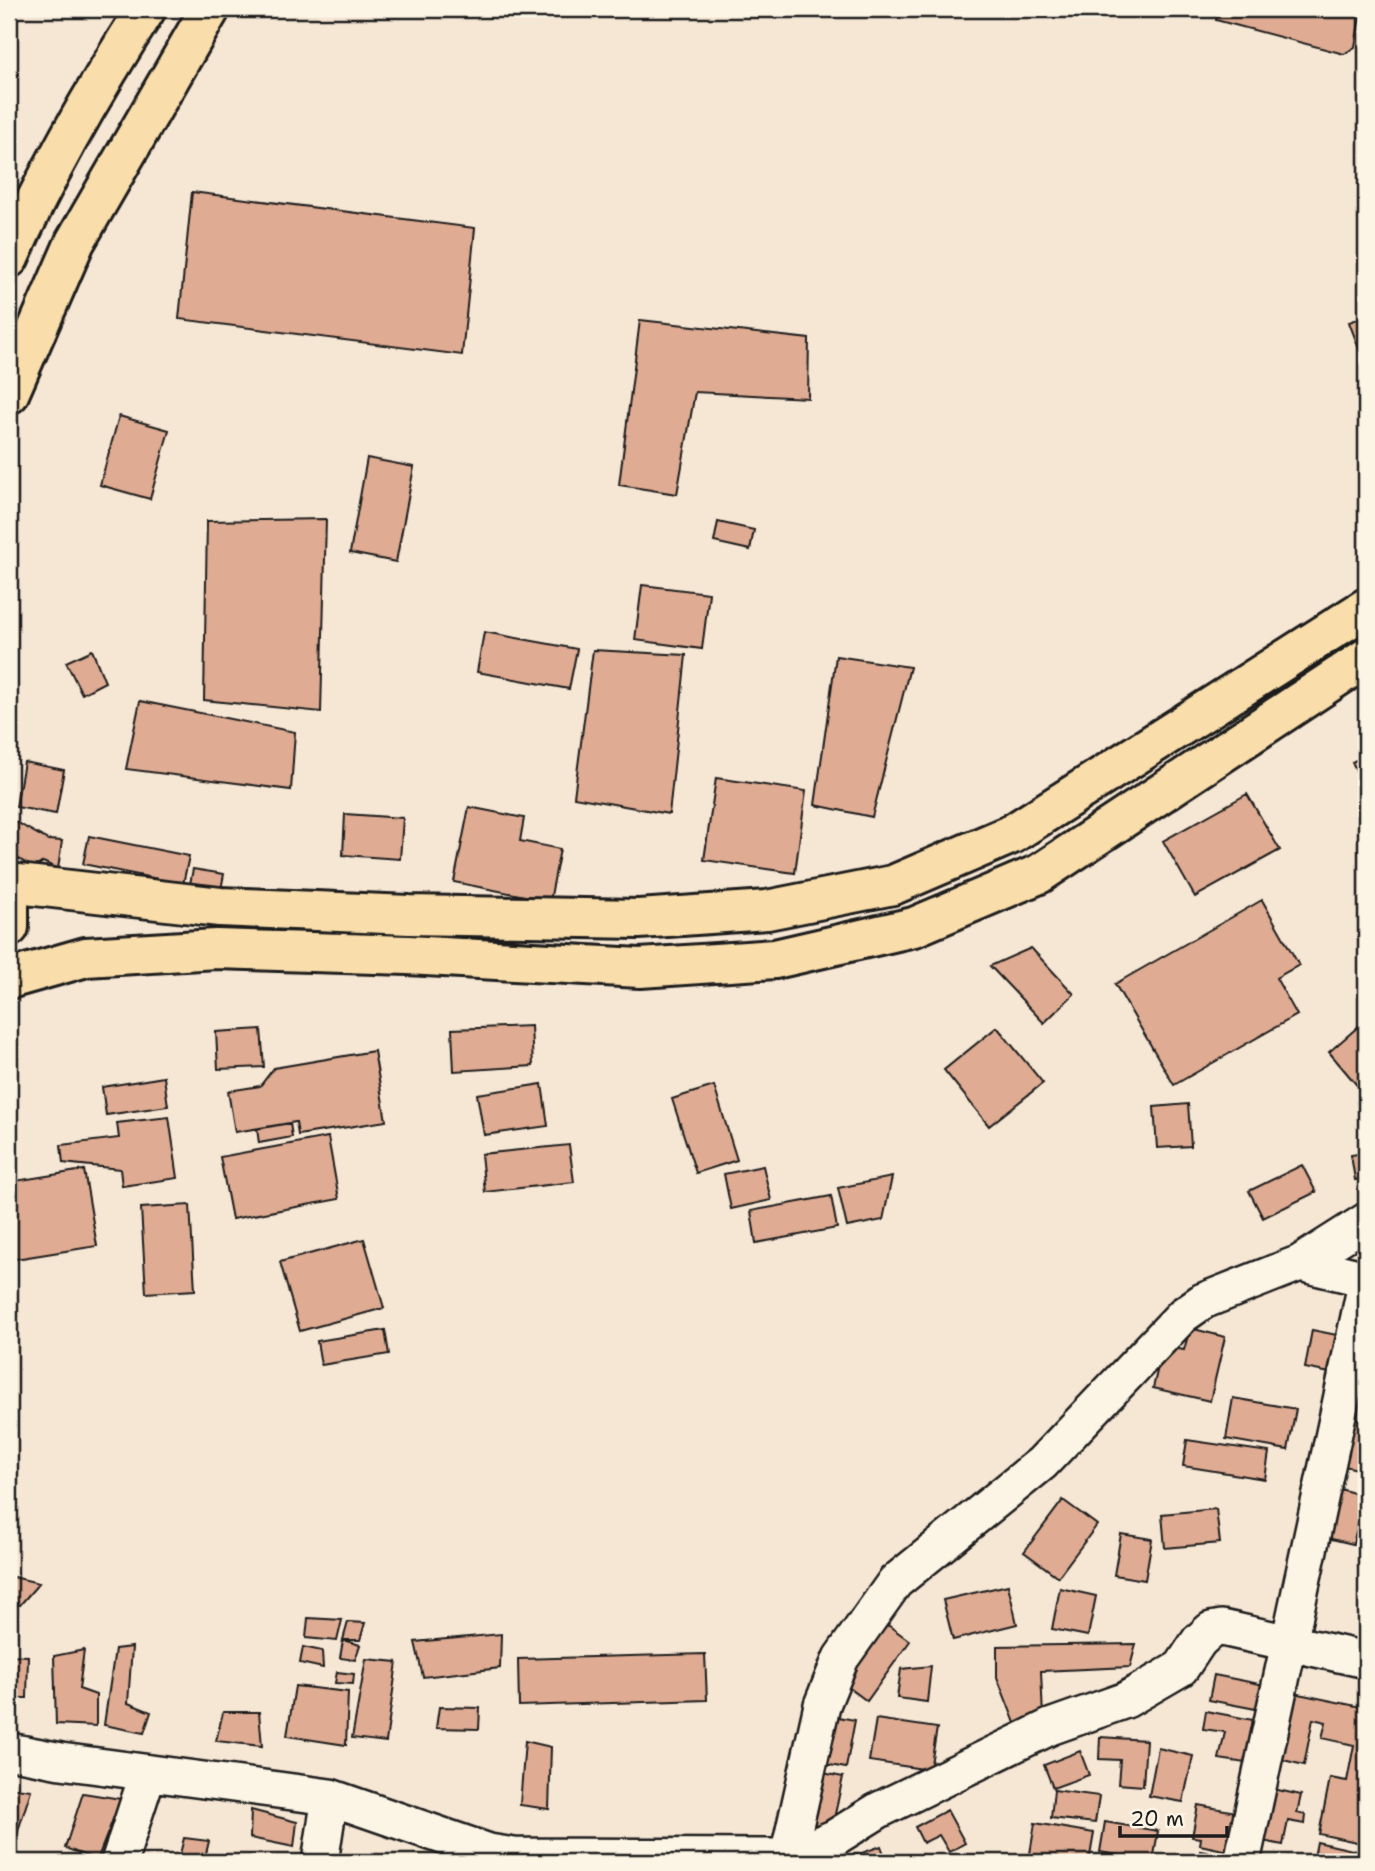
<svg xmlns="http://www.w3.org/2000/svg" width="1375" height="1871" font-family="'Shantell Sans',sans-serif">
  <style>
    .building { fill: #dfab92; stroke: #1c1c1c; stroke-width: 2 }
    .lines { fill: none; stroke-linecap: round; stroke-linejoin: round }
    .street-casing { stroke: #1c1c1c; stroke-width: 40 }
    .primary-casing { stroke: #1c1c1c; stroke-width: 44 }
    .street { stroke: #fcf5e5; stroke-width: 35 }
    .primary { stroke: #f9ddab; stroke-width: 38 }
  </style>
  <rect width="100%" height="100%" fill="#f6e6d4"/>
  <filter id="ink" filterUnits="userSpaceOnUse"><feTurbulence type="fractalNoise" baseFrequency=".0143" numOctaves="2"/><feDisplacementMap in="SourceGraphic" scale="14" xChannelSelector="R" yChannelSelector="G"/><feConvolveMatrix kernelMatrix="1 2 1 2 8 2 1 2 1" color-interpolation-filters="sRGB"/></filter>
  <g filter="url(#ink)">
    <path class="building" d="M1219,9h142l-6,38 -11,7 -128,-34z
      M192,192l283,36 -13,127 -283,-36z
      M1366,316v46h-2l-15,-40z
      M640,320l169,19 -1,59 -113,-6 -18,102 -58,-9z
      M119,416l50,14 -19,69 -50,-14z
      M367,458l47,9 -18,95 -46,-9z
      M326,519l-5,193 -117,-12 3,-179z
      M718,522l36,8 -4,20 -36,-8z
      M642,585l67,8 -7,56 -67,-9z
      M484,632l93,17 -8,40 -92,-17z
      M92,650l13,32 -23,12 -16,-32z
      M593,650l93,5 -17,159 -95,-17z
      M836,656l74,11 -38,150 -57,-12z
      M140,701l155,31 -4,58 -165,-21z
      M1366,755v35l-14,-28z
      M24,762l40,8 -8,44 -40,-7z
      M716,778l90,13 -11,82 -91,-13z
      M1247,794l33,56 -85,47 -32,-56z
      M469,807l55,11 -4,23 40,8 -10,52 -96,-19z
      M345,814l58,4 -3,41 -57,-4z
      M9,818l39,22 14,1 -4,28 -15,-7 -9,6 -25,-15z
      M89,836l100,20 -6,28 -100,-20z
      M193,869l31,5 -4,21 -31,-6z
      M1262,900l37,65 -23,13 21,37 -123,70 -59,-101z
      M1031,948l43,46 -30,29 -54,-57z
      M531,1026l2,40 -79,5 -2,-42z
      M1359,1026l7,9v51l-5,4 -32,-38z
      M997,1027l46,56 -54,43 -45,-56z
      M261,1029l3,38 -46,2 -2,-37z
      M374,1051l12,70 -88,14 -2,-13 -61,10 -7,-41 32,-5 14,-18z
      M164,1077l4,29 -62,9 -4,-28z
      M542,1084l6,42 -64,9 -7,-41z
      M714,1086l23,74 -41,13 -24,-74z
      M1366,1101v77l-11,2 -4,-25 14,-2 -8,-51z
      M1188,1104l3,42 -34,2 -3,-41z
      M169,1117l9,61 -56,8 -2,-17 -57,-6 -2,-18 58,-7 -2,-15z
      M290,1123l2,14 -33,6 -2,-14z
      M328,1137l11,62 -107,20 -12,-62z
      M569,1145l5,37 -89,10 -4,-38z
      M1302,1165l14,27 -53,26 -14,-27z
      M763,1166l8,34 -40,9 -7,-35z
      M84,1170l13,76 -88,14v-78z
      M892,1177l-9,43 -36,7 -9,-39z
      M831,1196l6,32 -81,15 -5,-32z
      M190,1205l5,85 -49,3 -5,-85z
      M364,1239l20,69 -84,23 -20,-69z
      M1190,1328l35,9 -15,64 -57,-13 10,-42 21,4z
      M385,1330l4,24 -68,11 -4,-24z
      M1312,1330l30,6 -7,38 -30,-6z
      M1366,1353v51l-9,-1z
      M1233,1398l63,11 -8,41 -62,-11z
      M1351,1417l15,3v51l-26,-6z
      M1187,1440l82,12 -4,27 -82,-13z
      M1336,1488l29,8 -12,48 -30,-7z
      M1063,1500l34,25 -39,52 -34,-25z
      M1216,1509l4,34 -55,5 -3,-34z
      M1121,1534l31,5 -7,41 -31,-5z
      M9,1576l30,7 -19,22 -11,-3z
      M1008,1585l9,39 -64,16 -10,-40z
      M1060,1588l36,8 -8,40 -36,-7z
      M308,1618l34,2 -5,21 -31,-3z
      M348,1622l17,1 -5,17h-17z
      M885,1623l25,18 -43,60 -24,-18z
      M501,1634l-1,34 -77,9 -8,-35z
      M343,1640l17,5 -5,15 -15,-2z
      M1136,1644l-6,23 -89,4 2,47 -26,10 -20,-51v-31z
      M132,1647l-4,56 23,9 -7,21 -40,-8 11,-76z
      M303,1647l19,4 1,17 -23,-5z
      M84,1650l-5,39 17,6v31l-40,-2 -2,-68z
      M705,1654l2,46 -188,6 -1,-47z
      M9,1655l19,1 -1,42h-18z
      M366,1659l31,3 -11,80 -34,-4z
      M931,1666l-4,36 -30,-4 4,-29z
      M337,1672l17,2 -1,10 -18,-1z
      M1214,1675l51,10 -4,25 -52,-10z
      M295,1686l53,6 -2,53 -59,-9z
      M1289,1692l77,16v136l-47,-10 11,-56 17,3 7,-36 -32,-7 4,-16 -13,-3 -9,46 -29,-7z
      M439,1707l41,1 -1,21 -43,-1z
      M1206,1711l47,9 -7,43 -27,-4 6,-27 -22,-3z
      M223,1712h36l3,34 -46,-5z
      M827,1715l28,5 -9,48 -27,-5z
      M876,1719l61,9 -7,42 -61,-9z
      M1100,1737l46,3 -3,46 -25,-2 2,-24 -21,-1z
      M525,1741l26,6 -2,62 -29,-4z
      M1158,1748l35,8 -10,46 -34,-6z
      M1080,1751l9,24 -36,13 -9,-23z
      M818,1772l25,5 -11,51 -25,-5z
      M9,1787l22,3 -14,44h-8z
      M1264,1787l37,8 -4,18 9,2 -1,9 -17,-3 -5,24 -30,-6z
      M1054,1790l45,6 -4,27 -44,-5z
      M83,1793l38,6 -24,61 -32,-12z
      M1198,1805l38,7 -8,39 -28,-6 1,-7 -9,-1z
      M251,1810l46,12 -3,25 -44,-9z
      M947,1810l18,33 -16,9 -10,-17 -16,8 -8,-16z
      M1105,1822l53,9 -5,31 -53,-10z
      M1035,1823l59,10 -5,29 -59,-8z
      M184,1838l25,3 -5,21h-26z
      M1317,1842l49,11v9h-53z
      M881,1846l6,16h-50z
      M1200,1851l29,5 -2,6h-19v-2l-9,-2z"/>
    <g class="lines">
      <g class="street-casing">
        <path id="street" d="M1300,1263l66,16
          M9,1751l52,10 269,36 159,55 25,4 274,1 46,-19 45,-28 171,-83 76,-27 55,-32 18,-27 12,-11 11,-2 144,32
          M788,1857l34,-152 19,-47 54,-76 147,-119 141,-148 20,-14 97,-38 66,-42
          M119,1862l29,-89
          M320,1862l10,-65
          M1242,1862l124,-578"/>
      </g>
      <g class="primary-casing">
        <path id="primary" d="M9,258c38,-87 86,-169 137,-249
          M9,394l66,-152 135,-233
          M9,883l211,24 189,8 230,4 128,-9 126,-25 119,-51 354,-226
          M9,900v27
          M9,979l77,-22 130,-8 192,6 232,13 135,-9 139,-32 125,-53 327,-216"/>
      </g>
      <use href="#street" class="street"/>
      <use href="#primary" class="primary"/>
    </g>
  </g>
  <rect width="1375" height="1871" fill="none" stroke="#fcf5e5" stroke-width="35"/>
  <rect x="18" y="18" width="1340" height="1836" fill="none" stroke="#1c1c1c" stroke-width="2.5" filter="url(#ink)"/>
  <path d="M1120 1826v10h107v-10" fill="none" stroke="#1c1c1c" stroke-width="3.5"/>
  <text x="1130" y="1826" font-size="21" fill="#1c1c1c" stroke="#fcf5e5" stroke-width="5" paint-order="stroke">20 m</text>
</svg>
